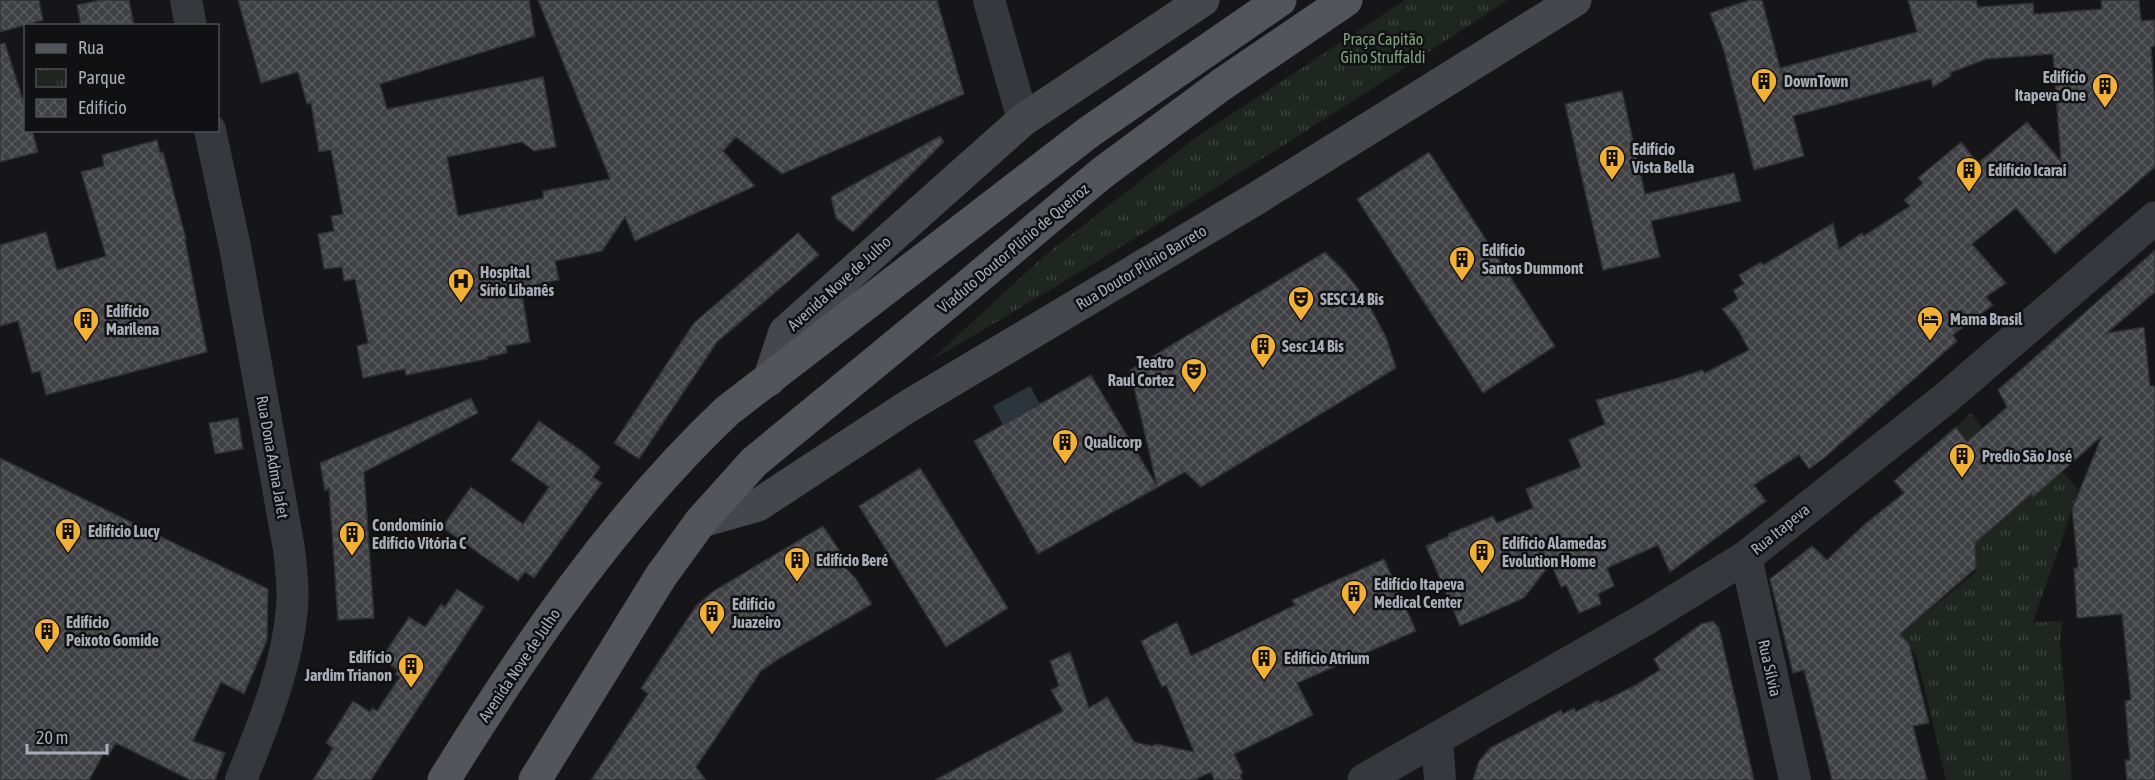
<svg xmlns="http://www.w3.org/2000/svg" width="2155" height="780" font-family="'Asap Condensed',sans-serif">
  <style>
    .park { fill: url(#park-tufts) }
    .water { fill: #2c353c }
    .building { fill: url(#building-cross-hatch); stroke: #303034; stroke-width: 1.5 }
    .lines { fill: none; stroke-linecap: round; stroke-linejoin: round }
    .minor { stroke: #37383d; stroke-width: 32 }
    .tertiary { stroke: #37383d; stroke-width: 33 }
    .secondary { stroke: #45474d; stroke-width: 33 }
    .primary { stroke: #53555c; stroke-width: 33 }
    .labels { text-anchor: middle; stroke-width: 5; stroke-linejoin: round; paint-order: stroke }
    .park-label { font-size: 16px; fill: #7fa381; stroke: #111113 }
    .poi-label { font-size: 16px; font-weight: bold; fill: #a8adb8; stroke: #111113; text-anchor: start }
    .street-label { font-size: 16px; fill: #a8adb8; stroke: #111113 }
  </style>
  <defs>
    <pattern id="park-tufts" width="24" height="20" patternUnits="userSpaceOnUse" patternTransform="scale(1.5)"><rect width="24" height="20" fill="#1e261f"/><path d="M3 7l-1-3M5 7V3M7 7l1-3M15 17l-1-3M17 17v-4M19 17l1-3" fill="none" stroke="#3c433d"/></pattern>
    <pattern id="building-cross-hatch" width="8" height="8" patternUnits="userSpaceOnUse" patternTransform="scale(1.5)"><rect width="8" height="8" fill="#404145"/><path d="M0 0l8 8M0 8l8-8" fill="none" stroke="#595a5e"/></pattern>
  </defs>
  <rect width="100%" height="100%" fill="#161618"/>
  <path class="park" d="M1405,0h103c-190,125 -382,247 -578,361l114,-105 150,-117z
    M1971,413l62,84 29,-26 16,18c-13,45 -30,89 -45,133l30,-1 -3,20 12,139h-126l-29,-123 -17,-23 76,-62 -1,-37 11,-68 -30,-40z"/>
  <path class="water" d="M1030,386l10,18 -37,21 -10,-19z"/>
  <path class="building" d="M0,0h39l4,20 -43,12z
    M101,0h28l5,26h-53l-4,-21z
    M238,0h291l6,36 -155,48 7,25 156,-32 13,70 -22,4 -12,-9 -75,15 11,59 85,-18v-7l67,-12 -72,-179h399l27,94 -182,80 -46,-37 -13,14 32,35 -120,55 -10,-24 -23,34 -47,10 4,19 -38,8 9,54 -24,4 1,7 -20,4v2l-81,16 -1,-6 -42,9 -6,-32 11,-3 -13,-64 -11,2 -2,-14 -18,2 -6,-35 16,-3 -3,-15 12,-2 -12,-64 -12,2 -8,-49 -4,1 -9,-32 -37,11z
    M1750,0h12l18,68 137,-36 -9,-32h68l2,7 55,-4 1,11 68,-5 -1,-9h38l2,21 14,-1v26l-4,1 4,56v64l-100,87 -39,-46 -44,36 34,39 -20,14 7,8 -40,30 4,6 -133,117 -15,11 -10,-14 -45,30 12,16 -96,71 -12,-27 -51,23 7,18 -16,8 3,10 -22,9 -13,-28 -5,2 -10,-24 -27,35 -64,28 -34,-80 23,-10 -1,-2 45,-18 4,7 36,-15 -7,-19 55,-22 -12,-27 36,-16 -9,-24 79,-21 27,-9 3,3 44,-23 -11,-20 -16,-21 16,-10 -5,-9 11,-6 -5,-9 22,-13 2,3 70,-42 6,26 23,-16 2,3 46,-30 -6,-6 19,-17 -5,-5 43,-36 17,21 49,-41 34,39 -8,-107 -67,5 -36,14 1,3 -18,11 -2,-8 -138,37 11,40 -50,14 -30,-119 -14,-38z
    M5,43l21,67v20h6l6,22 -38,10v-118z
    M1622,91l23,103 89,-21 7,28 -90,20 9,36 -57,13 -38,-166z
    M940,136l4,6 -91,90 -17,-14 -5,-21z
    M157,140l3,13 3,-1 23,87 -1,1 22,112 -161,43 -6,-24 -8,2 -14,-52 -18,5v-81l46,-13 11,38 49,-14 -25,-84 23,-6 -2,-11z
    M1429,152l126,194 -72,47 -126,-194z
    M798,233l21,22 -102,87 -78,117 -25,-16 80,-120z
    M2155,250v42l-48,41 37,-6 6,59h5v394h-28l-2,-20h5l-5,-59 6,-1 -9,-86 -45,4 -3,-50h4l-6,-59 30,-73 -69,61 -2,-3 -56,49 1,25 -76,66 9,10 20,79 -16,3 14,54h-95l-28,-110 -11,3 -23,-94 42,-33 15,14 38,-36 39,-31 -10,-12 62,-54 11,15 40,-35 -9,-17z
    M1325,252l20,20 20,26 21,39 10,31 -195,119 -16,-15 -147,82 -64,-113 117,-66 66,111 -27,-116z
    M471,398l7,15 -114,59 10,146 -36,2 -9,-132 -4,3 -5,-28z
    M238,418l5,31 -28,5 -6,-31z
    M539,421l43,30 18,16 -7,10 9,6 -68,95 -9,-6 -7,9 -76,-54 29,-40 52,37 26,-37 -38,-27z
    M0,458l268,131 -1,51 -23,54 -23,-12 -28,59 32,12 -10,27h-25l-74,-37 -8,13 -4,-3 -15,27h-89z
    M920,468l88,140 -62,39 -87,-141z
    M823,526l16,24 3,14 14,15 16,25 -92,54 -19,13 -65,96 10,13h-115l57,-86 -7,-6 55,-82 16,-14z
    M1384,559l32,72 -119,52 16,32 -79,39 9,19 -3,1 2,6h-28l-3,-8 -17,8h-259l128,-69 -12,-21 8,-4 -9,-25 20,-9 19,56 18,-11 27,45 18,4 4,-2 38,8 -28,-67 -4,2 -21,-46 36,-19 14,34 104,-51 -3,-5z
    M457,589l27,18 -113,173h-58l20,-32 -7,-5 27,-42 17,11 2,-4 5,3 23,-34 -5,-3 3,-4 -17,-11 28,-42 16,10 16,-23 4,3z
    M1713,621l6,7 35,152h-281l6,-19 11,-13 71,-38 2,4 11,-6 2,4 22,-12 2,3 36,-18 24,-15 -6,-11 47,-35z"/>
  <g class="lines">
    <path class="minor" d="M186,0l5,26
      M989,0l34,120
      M210,130l25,117 54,302c2,20 5,39 3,59 -5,60 -29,117 -51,172
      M1746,557l49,223
      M1437,738l3,42"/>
    <path class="tertiary" d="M1364,780l280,-160 102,-63 200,-159 209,-180"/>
    <path class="secondary" d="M769,380l16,-48 238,-212 180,-120
      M701,521l57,-16 149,-98 350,-209 318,-198"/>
    <path class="primary" d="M444,780c81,-131 170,-262 283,-369l362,-279 191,-132
      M535,780l126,-204 40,-55 53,-59 209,-172 139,-117 119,-88 125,-85"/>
  </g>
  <defs>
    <g id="building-pin" transform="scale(1.35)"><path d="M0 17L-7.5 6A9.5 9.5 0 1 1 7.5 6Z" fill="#f2b134" stroke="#111113"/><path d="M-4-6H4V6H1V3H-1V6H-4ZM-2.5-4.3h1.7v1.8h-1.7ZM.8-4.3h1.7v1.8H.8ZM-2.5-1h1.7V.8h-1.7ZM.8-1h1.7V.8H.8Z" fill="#111"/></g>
    <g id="hospital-pin" transform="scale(1.35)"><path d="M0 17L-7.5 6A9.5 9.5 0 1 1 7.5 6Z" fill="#f2b134" stroke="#111113"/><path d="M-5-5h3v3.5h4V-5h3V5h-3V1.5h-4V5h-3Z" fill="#111"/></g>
    <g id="theatre-pin" transform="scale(1.35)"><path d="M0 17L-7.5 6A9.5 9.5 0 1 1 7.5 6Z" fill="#f2b134" stroke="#111113"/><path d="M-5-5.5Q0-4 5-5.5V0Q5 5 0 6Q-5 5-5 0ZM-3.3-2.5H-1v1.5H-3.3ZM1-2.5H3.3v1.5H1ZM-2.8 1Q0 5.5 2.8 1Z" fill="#111"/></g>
    <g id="hotel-pin" transform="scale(1.35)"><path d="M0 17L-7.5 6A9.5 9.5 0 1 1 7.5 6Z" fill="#f2b134" stroke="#111113"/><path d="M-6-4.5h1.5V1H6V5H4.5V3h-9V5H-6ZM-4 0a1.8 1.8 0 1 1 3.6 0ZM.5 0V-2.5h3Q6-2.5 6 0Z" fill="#111"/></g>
  </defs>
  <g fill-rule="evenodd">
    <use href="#building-pin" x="1764" y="81"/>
    <use href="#building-pin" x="2105" y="86"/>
    <use href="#building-pin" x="1612" y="158"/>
    <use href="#building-pin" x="1969" y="170"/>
    <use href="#building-pin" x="1462" y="259"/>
    <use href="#hospital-pin" x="461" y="281"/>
    <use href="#theatre-pin" x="1301" y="299"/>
    <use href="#hotel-pin" x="1930" y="319"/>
    <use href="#building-pin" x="86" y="320"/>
    <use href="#building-pin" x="1263" y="346"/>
    <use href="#theatre-pin" x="1194" y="371"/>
    <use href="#building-pin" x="1065" y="442"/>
    <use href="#building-pin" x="1962" y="456"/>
    <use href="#building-pin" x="68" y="531"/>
    <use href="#building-pin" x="352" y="534"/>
    <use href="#building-pin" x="1482" y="552"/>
    <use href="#building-pin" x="797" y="560"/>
    <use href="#building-pin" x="1354" y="593"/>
    <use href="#building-pin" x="712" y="613"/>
    <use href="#building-pin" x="47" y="631"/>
    <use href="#building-pin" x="1264" y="658"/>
    <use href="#building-pin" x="411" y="666"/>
  </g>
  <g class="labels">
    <g class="park-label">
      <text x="1383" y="45">Praça Capitão<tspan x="1383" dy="18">Gino Struffaldi</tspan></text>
    </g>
    <g class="poi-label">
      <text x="2086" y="83" text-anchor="end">Edifício<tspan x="2086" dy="18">Itapeva One</tspan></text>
      <text x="1784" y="87">DownTown</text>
      <text x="1632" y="155">Edifício<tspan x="1632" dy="18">Vista Bella</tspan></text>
      <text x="1988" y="176">Edifício Icarai</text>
      <text x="1482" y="256">Edifício<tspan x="1482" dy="18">Santos Dummont</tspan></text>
      <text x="480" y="278">Hospital<tspan x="480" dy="18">Sírio Libanês</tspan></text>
      <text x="1320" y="305">SESC 14 Bis</text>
      <text x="106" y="317">Edifício<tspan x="106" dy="18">Marilena</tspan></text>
      <text x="1950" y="325">Mama Brasil</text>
      <text x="1282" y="352">Sesc 14 Bis</text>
      <text x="1174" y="368" text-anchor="end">Teatro<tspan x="1174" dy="18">Raul Cortez</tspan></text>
      <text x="1084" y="448">Qualicorp</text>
      <text x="1982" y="462">Predio São José</text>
      <text x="372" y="531">Condomínio<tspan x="372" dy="18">Edifício Vitória C</tspan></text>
      <text x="88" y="537">Edifício Lucy</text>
      <text x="1502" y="549">Edifício Alamedas<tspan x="1502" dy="18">Evolution Home</tspan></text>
      <text x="816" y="566">Edifício Beré</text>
      <text x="1374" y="590">Edifício Itapeva<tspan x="1374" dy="18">Medical Center</tspan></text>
      <text x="732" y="610">Edifício<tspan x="732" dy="18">Juazeiro</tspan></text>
      <text x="66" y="628">Edifício<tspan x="66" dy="18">Peixoto Gomide</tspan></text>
      <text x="392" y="663" text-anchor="end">Edifício<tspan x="392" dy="18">Jardim Trianon</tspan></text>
      <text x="1284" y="664">Edifício Atrium</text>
    </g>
    <g class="street-label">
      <text transform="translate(1013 248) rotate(-40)" y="6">Viaduto Doutor Plínio de Queiroz</text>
      <text transform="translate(1141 267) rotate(-31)" y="6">Rua Doutor Plínio Barreto</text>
      <text transform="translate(839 283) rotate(-42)" y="6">Avenida Nove de Julho</text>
      <text transform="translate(273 457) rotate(80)" y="6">Rua Dona Adma Jafet</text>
      <text transform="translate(1780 529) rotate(-39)" y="6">Rua Itapeva</text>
      <text transform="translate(519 665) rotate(-56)" y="6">Avenida Nove de Julho</text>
      <text transform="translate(1770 668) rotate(77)" y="6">Rua Sílvia</text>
    </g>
  </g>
  <rect x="24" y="24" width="195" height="108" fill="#111113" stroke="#4d4f55" stroke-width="1.5"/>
  <rect x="36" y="44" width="30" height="9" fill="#53555c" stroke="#4d4f55" stroke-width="1.5"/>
  <text x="78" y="54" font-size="18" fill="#a8adb8">Rua</text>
  <rect x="36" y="69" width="30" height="18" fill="url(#park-tufts)" stroke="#4d4f55" stroke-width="1.5"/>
  <text x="78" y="84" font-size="18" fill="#a8adb8">Parque</text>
  <rect x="36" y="99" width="30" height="18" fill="url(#building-cross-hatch)" stroke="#4d4f55" stroke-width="1.5"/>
  <text x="78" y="114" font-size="18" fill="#a8adb8">Edifício</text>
  <path d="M27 744v9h80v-9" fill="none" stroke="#a8adb8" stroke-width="3"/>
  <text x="36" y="744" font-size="18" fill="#a8adb8" stroke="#111113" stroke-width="4.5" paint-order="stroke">20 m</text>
</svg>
